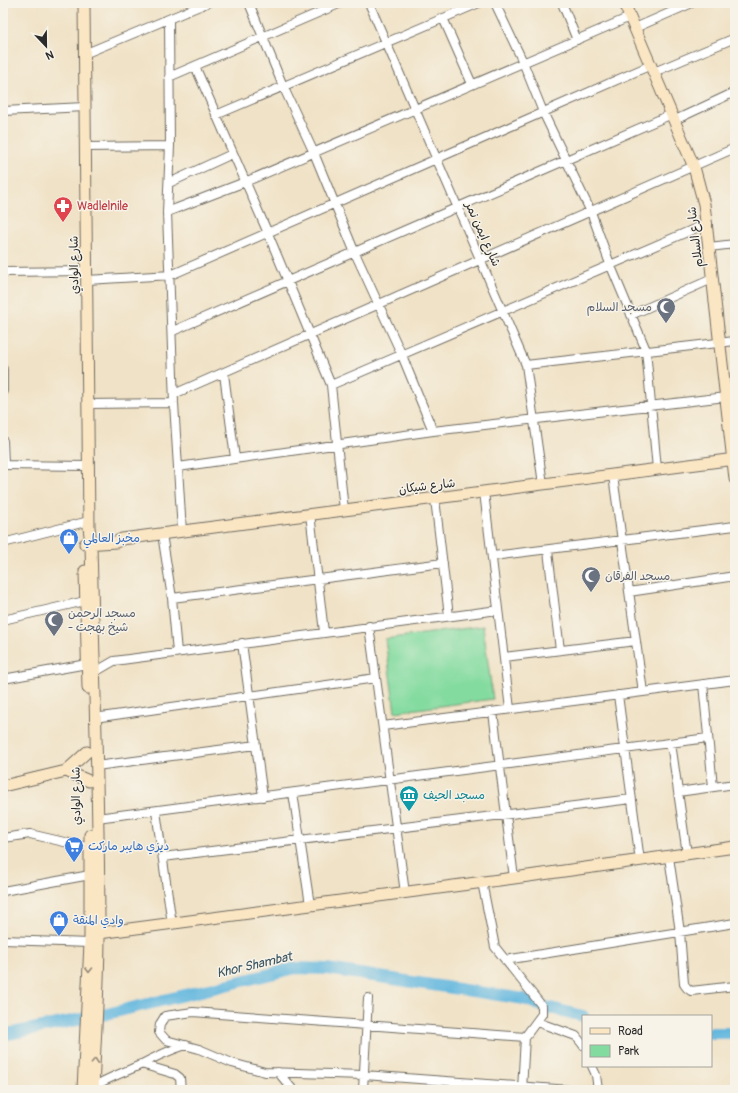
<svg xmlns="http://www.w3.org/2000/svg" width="738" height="1093" font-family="Pangolin,'Playpen Sans Arabic',sans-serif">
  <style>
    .green { fill: #84dba0; stroke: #588366 }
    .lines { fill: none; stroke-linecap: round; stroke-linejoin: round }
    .river { stroke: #61b6de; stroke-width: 12 }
    .street-casing { stroke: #706b61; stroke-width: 10 }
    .secondary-casing { stroke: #706b61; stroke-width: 13 }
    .street { stroke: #fff; stroke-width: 8 }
    .secondary { stroke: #fbe6c4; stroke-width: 11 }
    .oneway { stroke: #938878 }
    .labels { text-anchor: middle; stroke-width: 3; stroke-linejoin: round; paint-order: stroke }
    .health-label { font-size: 12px; fill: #be3a42; stroke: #f7f3e8; text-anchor: start }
    .street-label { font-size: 12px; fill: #2b2b2b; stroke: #f7f3e8 }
    .worship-label { font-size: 12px; fill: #5b616d; stroke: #f7f3e8; text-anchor: start }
    .shop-label { font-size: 12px; fill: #366cbe; stroke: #f7f3e8; text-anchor: start }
    .culture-label { font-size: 12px; fill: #0d838f; stroke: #f7f3e8; text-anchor: start }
    .water-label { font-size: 13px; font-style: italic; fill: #3b5561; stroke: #f7f3e8 }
  </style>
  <rect width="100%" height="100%" fill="#f7f3e8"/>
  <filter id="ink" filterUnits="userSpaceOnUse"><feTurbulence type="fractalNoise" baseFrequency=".025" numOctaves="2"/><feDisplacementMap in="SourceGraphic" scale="8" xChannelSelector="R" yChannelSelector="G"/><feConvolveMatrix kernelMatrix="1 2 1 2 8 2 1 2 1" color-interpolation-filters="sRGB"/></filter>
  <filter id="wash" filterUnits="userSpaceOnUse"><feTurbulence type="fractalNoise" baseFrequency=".012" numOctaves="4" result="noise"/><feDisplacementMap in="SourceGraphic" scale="16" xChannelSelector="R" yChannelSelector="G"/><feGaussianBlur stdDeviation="0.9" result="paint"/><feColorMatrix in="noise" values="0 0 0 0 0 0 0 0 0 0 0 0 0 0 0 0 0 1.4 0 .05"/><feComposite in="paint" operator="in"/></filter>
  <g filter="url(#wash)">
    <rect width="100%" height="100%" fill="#f0e2c6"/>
    <path class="green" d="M483,626l10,73 -98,13 -10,-73z"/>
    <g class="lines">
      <path class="river" d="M711,1033h24
        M3,1035l104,-21 188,-46 32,1 197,30 18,7 41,10"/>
    </g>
  </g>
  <g filter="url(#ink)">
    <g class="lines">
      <g class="street-casing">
        <path id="street" d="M249,3l34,83 31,67 41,100 46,100 32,78
          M369,3l157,362 17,119
          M495,3l28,59 20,50 48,100 19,52 36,86 11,119
          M562,3l15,37
          M443,18l29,66
          M169,20l1,126 -3,66 7,191 8,129
          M635,28l57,-25
          M84,54l123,-51
          M195,66l72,165 64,154 13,125
          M654,72l81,-34
          M169,77l172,-74
          M3,111l82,-4
          M216,115l263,-112
          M675,120l60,-28
          M85,147l85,-1
          M169,183l63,-29
          M167,212l78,-30 385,-165
          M709,247l26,-3
          M3,272l84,-1
          M87,280l84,-5 480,-210
          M631,315l81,-36
          M173,331l499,-217
          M526,365l209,-24
          M3,369v22
          M224,374l11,84
          M331,385l377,-162
          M174,394l561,-246
          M88,404l86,-1
          M3,441l1,24
          M3,465l86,1
          M178,467l255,-36 293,-34
          M613,476l30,216
          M484,492l26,217
          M435,499l14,117
          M310,514l14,118
          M162,534l10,64 5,54
          M3,543l86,-22
          M548,551l12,99
          M493,556l242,-30
          M629,592l106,-16
          M172,598l271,-35
          M3,620l82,-19
          M369,626l36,267
          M242,643l21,154
          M504,657l132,-16
          M90,672h5l19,-11 384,-51
          M3,679l84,-15
          M703,684l10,103
          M618,695l22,166
          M493,712l21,166
          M94,718l282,-40
          M383,726l352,-46
          M671,743l16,111
          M96,766l160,-21
          M678,792l57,-8
          M293,793l17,112
          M156,811l16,113
          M97,818l611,-80
          M3,838l27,-4 60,14
          M163,857l468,-58
          M669,857l11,75 4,52 3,4 4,3 44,-5
          M482,882l13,65 47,59v8l-17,23 -3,53
          M3,891l87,-16
          M3,940l87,3
          M505,960l230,-37
          M537,1022l39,14 7,9
          M525,1037l-332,-25 -28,4 -5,8 -1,8 7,8 33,9 33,14 33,9 99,3 206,15
          M141,1064l34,10 5,4 1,12
          M592,1066l4,9 2,15
          M278,1072l15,18
          M93,1087c16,-10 33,-15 49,-23 15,-8 28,-14 44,-19
          M363,1090l5,-92"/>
      </g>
      <g class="secondary-casing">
        <path id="secondary" d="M84,3l5,524 2,17c3,129 8,259 8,389 0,53 -4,105 -6,157
          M624,3l70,164 10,37 31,275
          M85,544l31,-2 6,-3 613,-80
          M85,571l3,117
          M66,771l23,10
          M3,786l63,-15 21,-19
          M99,933l415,-55 221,-31
          M83,1090l7,-147v-108"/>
      </g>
      <use href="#street" class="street"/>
      <use href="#secondary" class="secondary"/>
    </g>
    <defs><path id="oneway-chevron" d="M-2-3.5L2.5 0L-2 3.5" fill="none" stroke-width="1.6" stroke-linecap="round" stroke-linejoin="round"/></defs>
    <g class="oneway">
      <use href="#oneway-chevron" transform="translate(89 970) rotate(91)"/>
      <use href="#oneway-chevron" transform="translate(95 1061) rotate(-87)"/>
    </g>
  </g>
  <defs>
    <g id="pharmacy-pin" transform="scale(1)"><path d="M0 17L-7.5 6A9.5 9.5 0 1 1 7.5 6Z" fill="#e0444e" stroke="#f7f3e8"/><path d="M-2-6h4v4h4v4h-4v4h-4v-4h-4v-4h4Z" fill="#fff"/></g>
    <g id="mosque-pin" transform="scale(1)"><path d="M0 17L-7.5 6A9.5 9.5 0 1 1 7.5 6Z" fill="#6b7280" stroke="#f7f3e8"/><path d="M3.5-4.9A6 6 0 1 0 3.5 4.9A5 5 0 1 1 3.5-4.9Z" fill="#fff"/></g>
    <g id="shop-pin" transform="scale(1)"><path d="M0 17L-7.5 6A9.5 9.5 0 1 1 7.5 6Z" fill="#3f7fe0" stroke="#f7f3e8"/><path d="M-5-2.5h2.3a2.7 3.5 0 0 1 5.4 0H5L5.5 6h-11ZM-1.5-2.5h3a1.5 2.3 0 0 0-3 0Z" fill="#fff"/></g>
    <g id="museum-pin" transform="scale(1)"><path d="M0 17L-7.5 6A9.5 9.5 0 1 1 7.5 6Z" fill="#0f9aa8" stroke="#f7f3e8"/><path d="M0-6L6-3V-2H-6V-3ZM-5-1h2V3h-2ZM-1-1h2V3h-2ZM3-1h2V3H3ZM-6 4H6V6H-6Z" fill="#fff"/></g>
    <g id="supermarket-pin" transform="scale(1)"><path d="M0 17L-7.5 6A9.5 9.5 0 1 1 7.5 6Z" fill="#3f7fe0" stroke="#f7f3e8"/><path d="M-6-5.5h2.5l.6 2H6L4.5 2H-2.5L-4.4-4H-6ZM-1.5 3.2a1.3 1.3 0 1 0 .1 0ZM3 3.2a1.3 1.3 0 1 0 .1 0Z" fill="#fff"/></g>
  </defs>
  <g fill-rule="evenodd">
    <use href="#pharmacy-pin" x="63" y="206"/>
    <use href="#mosque-pin" x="666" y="307"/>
    <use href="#shop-pin" x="69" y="538"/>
    <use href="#mosque-pin" x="591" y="576"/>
    <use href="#mosque-pin" x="54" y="620"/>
    <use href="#museum-pin" x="409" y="795"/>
    <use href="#supermarket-pin" x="74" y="846"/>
    <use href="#shop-pin" x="59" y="920"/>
  </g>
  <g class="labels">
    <g class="health-label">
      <text x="77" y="210">Wadlelnile</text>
    </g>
    <g class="street-label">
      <text transform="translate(483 234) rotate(66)" y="4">شارع ايمن نمر</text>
      <text transform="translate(695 237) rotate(-97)" y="4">شارع السلام</text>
      <text transform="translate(74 265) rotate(-91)" y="4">شارع الوادي</text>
      <text transform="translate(427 486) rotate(-7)" y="4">شارع شيكان</text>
      <text transform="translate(76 796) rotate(-91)" y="4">شارع الوادي</text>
    </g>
    <g class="worship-label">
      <text x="652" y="311" text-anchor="end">مسجد السلام</text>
      <text x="605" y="580">مسجد الفرقان</text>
      <text x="68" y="617">مسجد الرحمن<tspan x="68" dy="14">- شيخ بهجت</tspan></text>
    </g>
    <g class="shop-label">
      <text x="83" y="542">مخبز العالمي</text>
      <text x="88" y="850">ديزي هايبر ماركت</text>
      <text x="73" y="924">وادي المنقة</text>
    </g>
    <g class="culture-label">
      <text x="423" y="799">مسجد الحيف</text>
    </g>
    <g class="water-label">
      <text transform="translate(254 964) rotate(-13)" y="5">Khor Shambat</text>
    </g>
  </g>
  <rect width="738" height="1093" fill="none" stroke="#f7f3e8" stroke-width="16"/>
  <rect x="582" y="1015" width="130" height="52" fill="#f7f3e8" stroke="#a5a39c"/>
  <rect x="590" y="1028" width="20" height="6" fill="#fbe6c4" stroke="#a5a39c"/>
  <text x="618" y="1035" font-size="12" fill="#2b2b2b">Road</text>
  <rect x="590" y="1045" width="20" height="12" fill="#84dba0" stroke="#a5a39c"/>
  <text x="618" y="1055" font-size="12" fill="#2b2b2b">Park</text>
  <g transform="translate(46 46) rotate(158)" stroke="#f7f3e8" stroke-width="3" paint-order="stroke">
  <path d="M0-3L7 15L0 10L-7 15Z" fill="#2b2b2b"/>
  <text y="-6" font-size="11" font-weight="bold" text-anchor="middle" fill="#2b2b2b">N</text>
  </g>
</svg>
